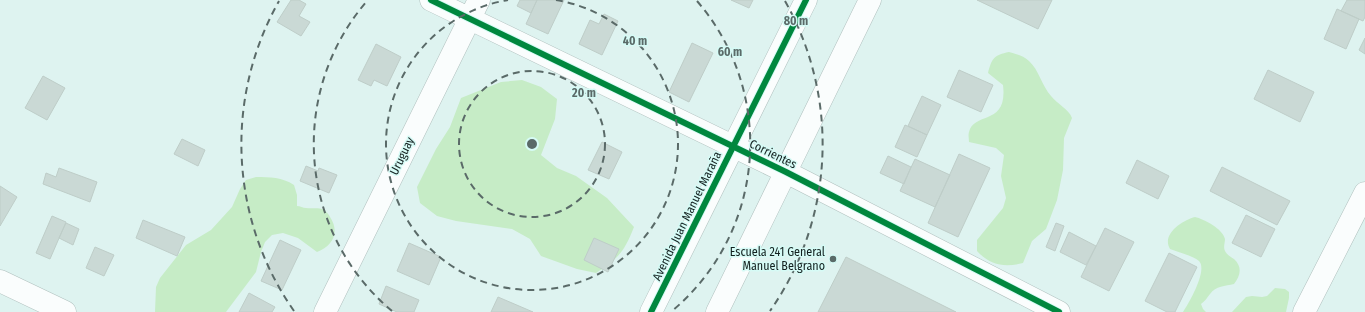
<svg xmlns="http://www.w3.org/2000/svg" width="1365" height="312" font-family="'Fira Sans Condensed',sans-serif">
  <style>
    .green { fill: #c6ecc6 }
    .building { fill: #cad9d5; stroke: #becdc8 }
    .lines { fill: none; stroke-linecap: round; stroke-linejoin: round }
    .minor-casing { stroke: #b0c0be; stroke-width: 23 }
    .minor { stroke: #fafdfd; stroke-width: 22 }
    .cycleway-casing { stroke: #d6fbf6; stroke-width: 8 }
    .cycleway { stroke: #00873e; stroke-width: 6 }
    .ring { fill: none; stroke: #5a6a68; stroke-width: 2; stroke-dasharray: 7 5 }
    .poi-dot { fill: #5a6a68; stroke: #d6fbf6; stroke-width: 1.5 }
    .labels { text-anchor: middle; stroke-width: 3; stroke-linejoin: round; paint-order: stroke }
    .street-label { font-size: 12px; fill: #13201f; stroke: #d6fbf6 }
    .poi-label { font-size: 12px; fill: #13201f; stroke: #d6fbf6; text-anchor: end }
    .centre { fill: #5a6a68; stroke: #d6fbf6; stroke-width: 2 }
    .ring-label { font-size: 12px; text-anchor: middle; font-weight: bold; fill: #5a6a68; stroke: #d6fbf6; stroke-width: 3; stroke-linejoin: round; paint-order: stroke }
  </style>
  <rect width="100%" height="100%" fill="#def3f0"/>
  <path class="green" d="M1009,52c7,2 15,4 20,9 10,9 13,25 22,35 6,8 18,13 21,22l-8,20 -1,32 -6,30 -11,29 -14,12 -9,22c-19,5 -33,2 -46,-12v-11l26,-32 3,-10 -5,-22 3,-21 -8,-7 -27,-6c0,-3 -1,-7 0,-10 5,-21 39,-6 34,-47l-15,-12c4,-15 6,-18 21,-21z
    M522,80l19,7 16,12 -2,20 -14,36 16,13 19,8 31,22 27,29c-10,25 -15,31 -38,46l-19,-4 -36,-13 -11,-17 -18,-10 -56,-8 -19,-5 -17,-13 -3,-16 19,-38 14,-22 11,-29 40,-16z
    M256,177c14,0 26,0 38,8l3,10v11c3,0 6,2 9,2 7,1 12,-1 18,2 3,2 5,5 6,7 10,15 3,29 -13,35l-19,-14 -15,-5 -11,2 -7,7 -4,10 -5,20 -30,40h-71l1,-25 4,-9 26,-33 25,-15 21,-23 8,-18 6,-9z
    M1195,217c9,2 28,12 30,22 0,4 -2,8 0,12 2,4 6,6 9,8 9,8 6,18 0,25 -9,2 -18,2 -24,10 -3,4 -5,7 -9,10l2,5 3,3h-23c6,-9 25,-42 16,-51 -6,-5 -21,-9 -29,-12 -9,-15 13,-29 25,-32z
    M1275,288l10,1 4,3v6l-3,14h-54l14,-15 6,-1 10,1 5,-1z"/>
  <path class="building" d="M291,0h8l7,4 -7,12 11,6 -9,14 -24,-14z
    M520,0h17l-6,13 -14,-7z
    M537,0h27l-16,34 -22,-10z
    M731,0h22l-4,8z
    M977,0h75l-14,29z
    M1347,0h18v17l-2,4 -22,-10z
    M1337,9l22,10 -13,30 -22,-10z
    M604,14l14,7 -16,34 -23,-11 11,-24 9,4z
    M1365,38v16l-6,-4z
    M692,43l21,10 -24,49 -20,-10z
    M376,44l25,13 -14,29 -13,-6 -3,6 -13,-6z
    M959,70l34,15 -12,27 -34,-15z
    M1268,70l46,22 -14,30 -46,-23z
    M43,76l22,12 -18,32 -22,-12z
    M922,96l19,9 -14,30 -19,-9z
    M905,125l22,10 -10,22 -22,-10z
    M182,139l23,11 -7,16 -24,-12z
    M602,142l20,10 -13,27 -21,-9z
    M959,154l31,14 -32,69 -30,-14z
    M888,156l23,11 -7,17 -24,-11z
    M915,159l35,16 -15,32 -35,-16z
    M1137,160l32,16 -11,23 -32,-16z
    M306,166l12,5 1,-3 18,7 -8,18 -29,-12z
    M1222,167l68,34 -13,24 -67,-34z
    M59,168l38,14 -7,20 -47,-18 3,-11 10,4z
    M0,186l17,11 -17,29z
    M1246,215l29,14 -14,28 -29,-14z
    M52,216l14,6 -16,37 -14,-6z
    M143,220l42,17 -8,19 -41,-18z
    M66,223l13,6 -6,16 -14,-7z
    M1056,223l8,3 -9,25 -9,-4z
    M1105,228l29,14 -25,49 -28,-14z
    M1069,232l27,14 -10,19 -26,-13z
    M594,238l25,11 -11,23 -24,-12z
    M280,240l21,10 -19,40 -21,-9z
    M409,243l32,14 -12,28 -32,-14z
    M95,247l19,8 -10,21 -18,-8z
    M1169,253l28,14 -22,45h-8l-22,-11z
    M846,257l110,55h-138z
    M386,286l33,14 -5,12h-17l-18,-8z
    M249,293l26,14 -3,5h-33z
    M498,297l35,15h-42z"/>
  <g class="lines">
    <g class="minor-casing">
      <path id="minor" d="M431,0l355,172 273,140
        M0,281l65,31
        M325,312l154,-312
        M651,312l155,-312
        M717,312l153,-312
        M1304,312l61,-119"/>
    </g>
    <use href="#minor" class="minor"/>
    <g class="cycleway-casing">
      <path id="cycleway" d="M431,0l355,172 273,140
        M651,312l155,-312"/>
    </g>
    <use href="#cycleway" class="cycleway"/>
  </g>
  <g class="ring">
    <circle cx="532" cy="144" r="73"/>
    <path d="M556 0A146 146 0 1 1 508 0"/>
    <path d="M392 311A218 218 0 0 1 367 1M697 1A218 218 0 0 1 672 311"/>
    <path d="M294 311A291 291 0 0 1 279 1M785 1A291 291 0 0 1 770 311"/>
  </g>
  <circle class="poi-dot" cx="833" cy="259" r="4"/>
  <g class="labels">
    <g class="street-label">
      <text transform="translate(773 154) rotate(26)" y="4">Corrientes</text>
      <text transform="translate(402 156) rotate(-64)" y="4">Uruguay</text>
      <text transform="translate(687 216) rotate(-64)" y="4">Avenida Juan Manuel Maraña</text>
    </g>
    <g class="poi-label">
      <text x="825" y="256">Escuela 241 General<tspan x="825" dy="14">Manuel Belgrano</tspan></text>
    </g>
  </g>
  <circle cx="532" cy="144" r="6" class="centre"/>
  <g class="ring-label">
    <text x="796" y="25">80 m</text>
    <text x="635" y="45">40 m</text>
    <text x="730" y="56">60 m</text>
    <text x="584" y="97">20 m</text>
  </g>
</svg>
